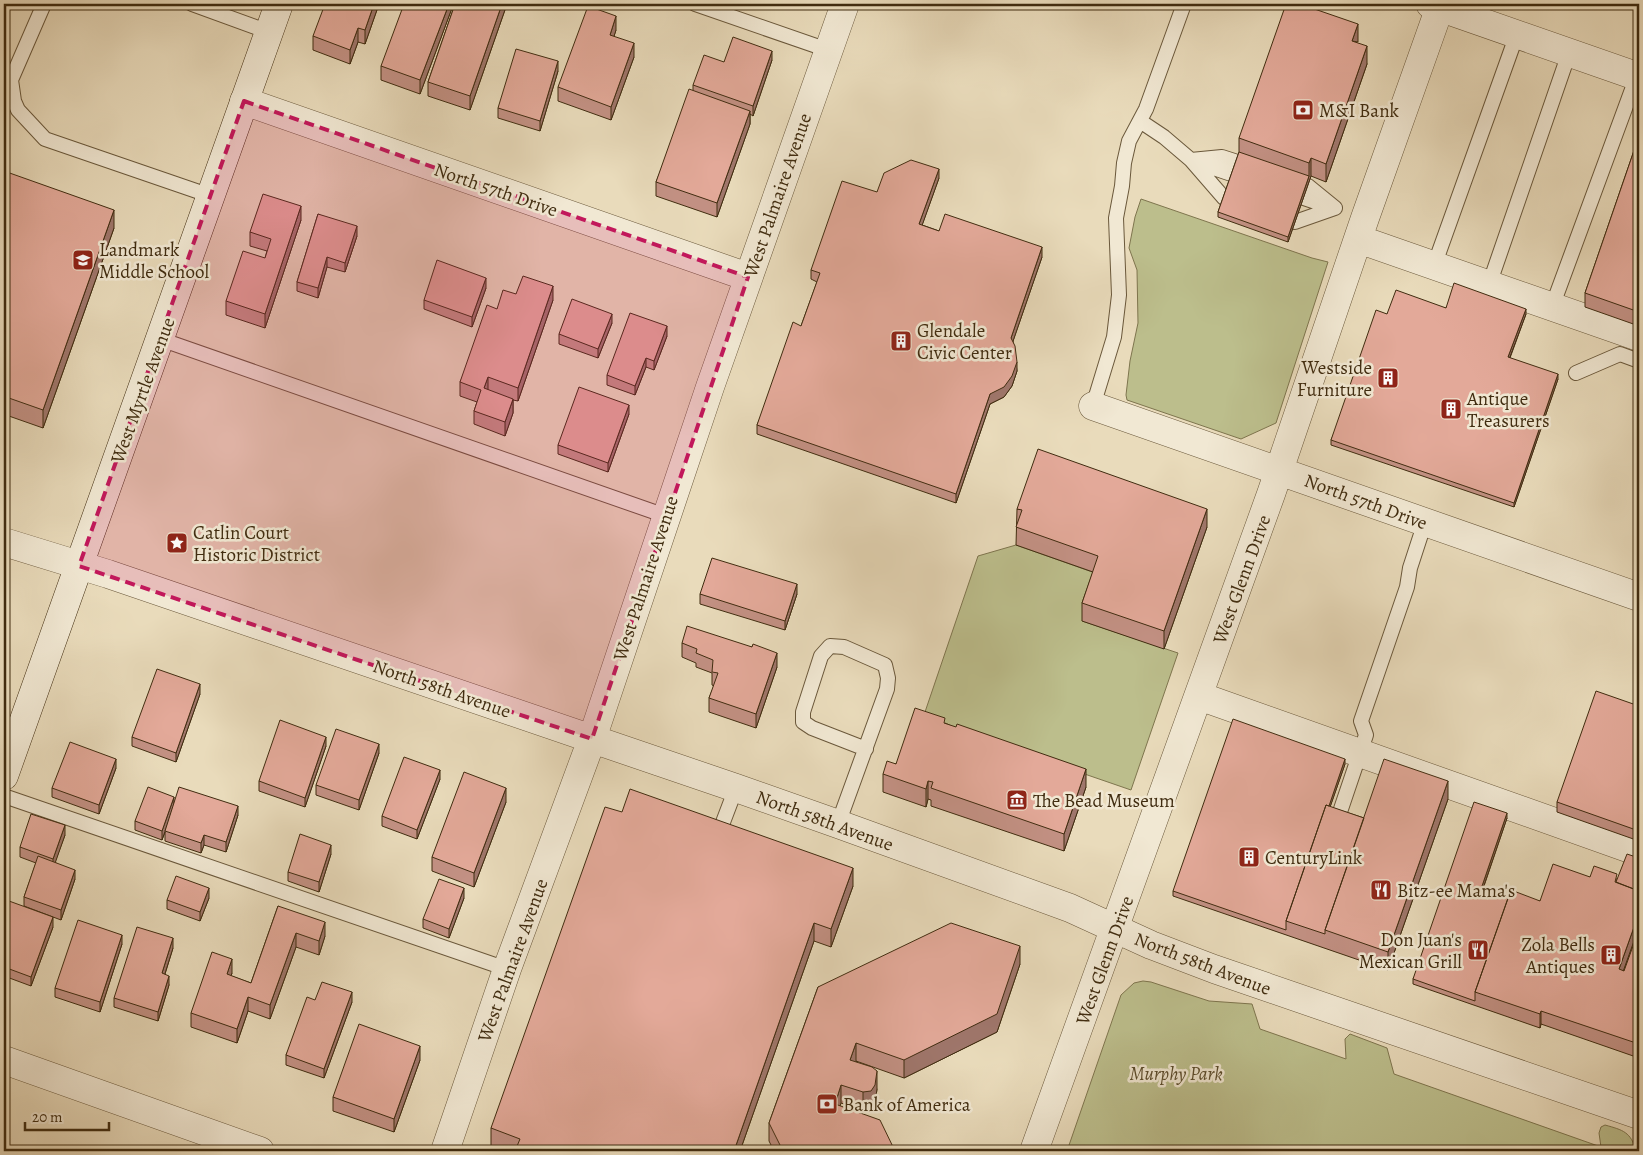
<svg xmlns="http://www.w3.org/2000/svg" width="1643" height="1155" font-family="Alegreya,serif">
  <style>
    .green { fill: #bcbe8c; stroke: #7e754e }
    .lines { fill: none; stroke-linecap: round; stroke-linejoin: round }
    .lane-casing { stroke: #6a583b; stroke-width: 16 }
    .street-casing { stroke: #6a583b; stroke-width: 29 }
    .secondary-casing { stroke: #402c10; stroke-width: 29 }
    .lane { stroke: #f1e8d3; stroke-width: 14 }
    .street { stroke: #f1e8d3; stroke-width: 28 }
    .secondary { stroke: #f1e8d3; stroke-width: 28 }
    .wall { fill: #c39184; stroke: #402c10 }
    .shaded-wall { fill: #9f766b; stroke: #402c10 }
    .building { fill: #e3a999; stroke: #402c10 }
    .marked { fill: #c2185b; fill-opacity: 0.2; stroke: #c2185b; stroke-width: 4; stroke-dasharray: 10 6; stroke-linejoin: round }
    .labels { text-anchor: middle; stroke-width: 5; stroke-linejoin: round; paint-order: stroke }
    .poi-label { font-size: 19px; fill: #402c10; stroke: #f1e8d3; text-anchor: start }
    .street-label { font-size: 19px; fill: #402c10; stroke: #f1e8d3 }
    .park-label { font-size: 19px; font-style: italic; fill: #594929; stroke: #f1e8d3 }
  </style>
  <rect width="100%" height="100%" fill="#e9dbbb"/>
  <filter id="stains"><feTurbulence type="fractalNoise" baseFrequency=".004" numOctaves="4"/><feColorMatrix values="0 0 0 0 .2 0 0 0 0 .09 0 0 0 0 .02 0 0 0 .5 -.17"/></filter>
  <radialGradient id="worn" r=".72"><stop offset=".6" stop-color="#630" stop-opacity="0"/><stop offset="1" stop-color="#630" stop-opacity=".3"/></radialGradient>
  <path class="green" d="M1141,199l171,59 16,4 -52,161 -35,16 -114,-39 -1,-5 4,-34 8,-38 -1,-53 -8,-22 6,-31z
    M1016,545l82,29 -16,47 96,32 -47,137 -203,-70 -3,-8 53,-156z
    M1143,981l8,1 58,19 43,3 8,25 86,30 -1,-20 5,-5 37,14 7,26 207,73 -2,-14 2,-6 4,-2c18,5 26,7 31,26h-569l54,-156 13,-12z"/>
  <g class="lines">
    <g class="lane-casing">
      <path id="lane" d="M44,4l-33,76 3,21 4,9 27,29 166,57
        M192,4l77,28
        M695,4l133,46
        M1140,121l24,16 27,23 33,38 16,5
        M1191,160l31,-3 31,10
        M1196,162l53,18
        M1290,180l18,6 27,22
        M1286,192l41,14
        M1279,216l16,6 40,-14
        M1434,266l83,-232
        M1489,285l80,-232
        M1552,307l85,-231
        M160,339l506,177
        M1576,373l44,-19 19,7
        M1093,406l21,-69 5,-42 -3,-77 6,-32 2,-23 5,-22 17,-32 38,-105
        M4,796l503,173
        M1341,809l25,-74 -5,-14 46,-134 3,-19 15,-46
        M838,824l49,-135 1,-11 -3,-13 -41,-18 -14,-1 -9,10 -18,56v10l9,6 54,21
        M717,838l19,-50"/>
    </g>
    <g class="street-casing">
      <path id="street" d="M1430,4l209,73
        M244,101l504,176
        M1358,239l281,98
        M1093,406l546,191
        M4,542l104,32 628,214 102,36 232,84 81,37 63,24 425,146
        M1199,696l440,156
        M4,1060l256,91
        M445,1151l62,-182 85,-230 118,-352 135,-383
        M1034,1151l237,-657 94,-276 76,-214"/>
    </g>
    <g class="secondary-casing">
      <path id="secondary" d="M4,776l275,-772"/>
    </g>
    <use href="#lane" class="lane"/>
    <use href="#street" class="street"/>
    <use href="#secondary" class="secondary"/>
  </g>
  <path class="wall" d="M379,4l-14,40 -7,-2 -8,22 -37,-14v-14z
    M452,4v4l-32,86 -39,-14v-14z
    M455,4h52l-37,106 -42,-14v-14z
    M616,30l-2,6 20,21 -23,63 -53,-19v-14z
    M1358,43l9,21 -41,118 -15,-6 -23,66 -70,-25v-5l21,-60v-14z
    M772,60l-19,56 -3,-2v10l-33,93 -61,-21v-14l37,-91v-6l31,-23z
    M558,71l-18,60 -42,-13v-10z
    M1639,136v190l-54,-19v-14z
    M4,171l110,57 -71,200 -37,-13 -2,6z
    M939,178l-17,47 17,6 103,26 -29,84 4,30 -5,15 -8,11 -14,7 -34,99 -199,-69v-9l44,-99 16,-44 -6,-3v-9l66,-78z
    M318,214l39,22 -12,36 -18,-5 -9,31 -21,-7v-9z
    M301,220l-36,108 -39,-13v-14l39,-43 2,-7 -17,-5v-14z
    M486,288l-14,39 -48,-18v-9z
    M516,294l37,6 -35,101 -5,-1v13l-8,23 -31,-12v-13l3,-9 -17,-6v-14l37,-73z
    M1446,308l80,6 -16,44 48,21 -44,128 -183,-62v-5l56,-126z
    M612,323l-14,35 -39,-14v-10z
    M667,336l-13,34 -8,-3 -11,28 -28,-10v-10z
    M629,414l-21,58 -50,-18v-9z
    M1017,509l190,18 -43,122 -82,-28v-18l11,-31 -77,-27z
    M700,594h97l-12,36 -85,-26z
    M682,643l70,4 25,20 -21,61 -47,-16v-14l5,-12 -2,-1v-12l-16,-6v-4l-14,-6z
    M200,694l-24,68 -44,-16v-9z
    M1639,706v135l-82,-29v-10z
    M945,723l141,64 -22,64 -133,-45v-6l-3,-1 -2,8 -43,-15v-18z
    M326,746l-21,61 -46,-16v-10z
    M379,753l-20,57 -43,-15v-10z
    M1345,764l-15,43 34,11 84,-19 -60,171 -215,-74v-5z
    M116,768l-17,46 -47,-17v-9z
    M440,779l-23,60 -35,-13v-10z
    M174,802l64,13 -12,37 -22,-7 -3,8 -36,-12v-9l-3,8 -27,-10v-9z
    M506,802l-32,85 -42,-16v-14z
    M1507,818l-24,71 25,9 32,3 50,-24 27,2 22,-21v69l-16,43 1,1 15,-39v126l-98,-34 -1,4 -127,-44v-5z
    M65,835l-10,27 20,17 -14,41 -37,-14v-9l12,-34 -16,-6v-10z
    M331,854l-12,38 -31,-11v-9z
    M853,886l-22,61 -17,-6 -74,210h-235l-14,-5v-18z
    M209,898l-9,23 -33,-12v-9z
    M464,898l-15,40 -26,-10v-9z
    M278,906l47,30 -6,19 -23,-8 -26,72 -22,-8 -11,32 -46,-16v-14l41,-40 -1,3 20,7z
    M4,917l49,10 -22,59 -27,-10z
    M122,944l-22,68 -45,-15v-9z
    M173,948l-8,26 4,11 -11,36 -44,-14v-9z
    M1020,964l-23,68 -93,46 -48,-17 21,28 -2,14 -4,6 -8,1 -22,-7 -1,3 55,45h-121l-5,-10v-18l49,-136z
    M315,1000l37,2 -28,76 -38,-13v-10z
    M420,1060l-26,72 -61,-21v-14z"/>
  <path class="shaded-wall" d="M374,4h5l-14,40v-14z
    M449,4h3v4l-32,86v-14z
    M502,4h5l-37,106v-14z
    M616,16v14l-6,19v-14z
    M1358,24v18l-6,-1z
    M358,28v14l-8,22v-14z
    M634,43v14l-23,63v-13z
    M1367,46v18l-41,118v-18z
    M772,51v9l-19,56v-10z
    M558,61v10l-18,60v-10z
    M750,111v13l-33,93v-14z
    M1311,158v18l-23,66v-5l21,-61v-13z
    M939,169v9l-20,56v-10z
    M301,206v14l-36,108v-14z
    M114,210v18l-71,200v-18z
    M357,226v10l-12,36v-9z
    M1042,247v10l-31,90v-9z
    M327,257v10l-9,31v-10z
    M486,278v10l-14,39v-10z
    M553,286v14l-35,101v-13z
    M1526,309v5l-18,48v-5z
    M612,314v9l-14,35v-9z
    M667,326v10l-13,34v-9z
    M646,358v9l-11,28v-9z
    M1017,362v9l-5,15 -8,11 -14,7 -34,99v-9l34,-100z
    M1558,374v5l-44,128v-4z
    M488,377v14l-4,-3z
    M6,397v18l-2,6v-18z
    M513,399v14l-8,23v-14z
    M629,405v9l-21,58v-9z
    M1207,509v18l-43,122v-18z
    M797,584v10l-12,36v-9z
    M777,653v14l-21,61v-14z
    M200,684v10l-24,68v-9z
    M326,737v9l-21,61v-9z
    M379,744v9l-20,57v-10z
    M116,759v9l-17,46v-9z
    M1345,759v5l-55,158 -1,-1z
    M1086,769v18l-22,64v-17z
    M440,770v9l-23,60v-9z
    M928,781v18l-2,8v-18z
    M1448,781v18l-60,171v-18z
    M506,788v14l-32,85v-14z
    M174,797v9l-12,34v-9z
    M238,806v9l-12,37v-10z
    M1507,813v5l-26,76v-5z
    M65,825v10l-12,34v-10z
    M204,835v10l-3,8v-10z
    M331,845v9l-12,38v-10z
    M853,868v18l-22,61v-18z
    M75,870v9l-14,41v-10z
    M209,888v10l-9,23v-9z
    M464,888v10l-15,40v-9z
    M1639,913v14l-20,56v-14z
    M53,917v10l-22,59v-9z
    M325,922v14l-6,19v-14z
    M814,923v18l-74,210h-6z
    M296,933v14l-26,72v-14z
    M122,935v9l-22,68v-10z
    M173,938v10l-11,35v-10z
    M1020,946v18l-23,68 -93,46v-18z
    M232,959v14l-5,15v-14z
    M169,976v9l-11,36v-9z
    M352,992v10l-28,76v-9z
    M248,997v14l-11,32v-14z
    M1541,1011v13l-1,4v-14z
    M856,1043v18l-6,17v-18z
    M420,1046v14l-26,72v-13z
    M877,1071v18l-2,14 -4,6 -8,1v-18z
    M841,1085v18l-6,19v-18z"/>
  <path class="building" d="M325,4h49l-9,26 -7,-2 -8,22 -37,-14z
    M404,4h45l-29,76 -39,-14z
    M455,4h47l-32,92 -42,-14z
    M1286,4h14l58,20 -6,17 15,5 -41,118 -15,-6 -2,5 -70,-25z
    M588,6l28,10 -6,19 24,8 -23,64 -53,-20z
    M733,37l39,14 -19,55 -60,-21 11,-30 20,7z
    M516,49l42,12 -18,60 -42,-13z
    M689,89l61,22 -33,92 -61,-21z
    M1639,136v176l-54,-19z
    M1239,152l70,24 -21,61 -70,-25z
    M911,160l28,9 -20,55 20,7 6,-17 97,33 -31,91 4,8 2,16 -5,14 -8,11 -14,7 -34,100 -199,-69 36,-103 8,4 19,-53 -9,-3 31,-89 35,11 7,-19z
    M4,171l110,39 -71,200 -37,-13 -2,6z
    M263,194l38,12 -36,108 -39,-13 17,-50 22,7 6,-19 -21,-7z
    M318,214l39,12 -12,37 -18,-6 -9,31 -21,-6z
    M437,260l49,18 -14,39 -48,-17z
    M523,276l30,10 -35,102 -30,-11 -4,11 29,11 -8,23 -31,-11 7,-21 -21,-8 27,-77 10,4 6,-19 13,4z
    M1454,283l72,26 -18,48 50,17 -44,129 -183,-63 45,-130 11,4 9,-24 50,18z
    M572,299l40,15 -14,35 -39,-15z
    M630,313l37,13 -13,35 -8,-3 -11,28 -28,-11z
    M579,387l50,18 -21,58 -50,-18z
    M1038,449l169,60 -43,122 -82,-28 16,-47 -82,-29 6,-17 -5,-1z
    M712,558l85,26 -12,37 -85,-27z
    M687,626l65,21 1,-3 24,9 -21,61 -47,-16 9,-25 -6,-1 1,-12 -17,-7 1,-4 -15,-6z
    M157,669l43,15 -24,69 -44,-16z
    M1596,691l43,15v125l-82,-29z
    M915,708l30,10 -1,5 12,4 1,-3 129,45 -22,65 -133,-46 2,-6 -5,-1 -2,8 -43,-15 4,-13 9,3z
    M1233,719l112,40 -16,47 -3,-1 -40,116v9l-113,-39z
    M280,720l46,17 -21,61 -46,-17z
    M336,729l43,15 -20,56 -43,-15z
    M70,742l46,17 -17,46 -47,-17z
    M404,757l36,13 -23,60 -35,-14z
    M1384,759l64,22 -60,171 -63,-22z
    M464,772l42,16 -32,85 -42,-16z
    M148,787l26,10 -12,34 -27,-10z
    M179,787l59,19 -12,36 -22,-7 -3,8 -36,-12z
    M630,789l223,79 -22,61 -17,-6 -80,228h-219l5,-12 -29,-11 114,-321 17,5z
    M1474,802l33,11 -26,76 27,9 -33,94v9l-62,-22z
    M1326,805l38,13 -39,112v4l-39,-13z
    M31,814l34,11 -12,34 -33,-12z
    M300,834l31,11 -12,37 -31,-10z
    M1627,854l12,4v33l-23,-9z
    M38,856l37,14 -14,40 -37,-13z
    M1553,864l37,13 4,-11 23,8 -2,8 24,9v22l-20,56 5,2 14,-39 1,1v111l-98,-33 -1,3 -65,-22 36,-102 29,11z
    M176,876l33,12 -9,24 -33,-12z
    M439,879l25,9 -15,41 -26,-10z
    M9,901l44,16 -22,60 -27,-10v-50z
    M278,906l47,16 -6,19 -23,-8 -26,72 -22,-8 -11,32 -46,-16 21,-61 20,7 -5,15 24,9z
    M78,920l44,15 -22,67 -45,-14z
    M951,923l69,23 -23,68 -93,46 -48,-17 -6,17 22,7 5,4 -2,14 -4,6 -8,1 -22,-7 -6,19 45,16 15,31h-112l-14,-28 49,-136z
    M137,927l36,11 -11,35 7,3 -11,36 -44,-14z
    M322,982l30,10 -28,77 -38,-14 21,-58 8,3z
    M359,1024l61,22 -26,73 -61,-22z
    M37,1146l16,5h-18z
    M70,1148l10,3h-11z"/>
  <path class="marked" d="M244,101l504,176 -156,462 -513,-173z"/>
  <defs>
    <g id="bank-square" transform="scale(1.125)"><rect x="-9" y="-9" width="18" height="18" rx="4" fill="#8f2418" stroke="#f1e8d3"/><path d="M-6-4H6V4H-6ZM0-2.3a2.3 2.3 0 1 0 0 4.6a2.3 2.3 0 1 0 0-4.6Z" fill="#fff"/></g>
    <g id="school-square" transform="scale(1.125)"><rect x="-9" y="-9" width="18" height="18" rx="4" fill="#8f2418" stroke="#f1e8d3"/><path d="M0-5L7-2L0 1L-7-2ZM-4 1L0 2.5L4 1V4Q0 6-4 4Z" fill="#fff"/></g>
    <g id="building-square" transform="scale(1.125)"><rect x="-9" y="-9" width="18" height="18" rx="4" fill="#8f2418" stroke="#f1e8d3"/><path d="M-4-6H4V6H1V3H-1V6H-4ZM-2.5-4.3h1.7v1.8h-1.7ZM.8-4.3h1.7v1.8H.8ZM-2.5-1h1.7V.8h-1.7ZM.8-1h1.7V.8H.8Z" fill="#fff"/></g>
    <g id="sight-square" transform="scale(1.125)"><rect x="-9" y="-9" width="18" height="18" rx="4" fill="#8f2418" stroke="#f1e8d3"/><path d="M0-6L1.8-2.2L6-1.7L2.9 1.2L3.7 5.4L0 3.3L-3.7 5.4L-2.9 1.2L-6-1.7L-1.8-2.2Z" fill="#fff"/></g>
    <g id="museum-square" transform="scale(1.125)"><rect x="-9" y="-9" width="18" height="18" rx="4" fill="#8f2418" stroke="#f1e8d3"/><path d="M0-6L6-3V-2H-6V-3ZM-5-1h2V3h-2ZM-1-1h2V3h-2ZM3-1h2V3H3ZM-6 4H6V6H-6Z" fill="#fff"/></g>
    <g id="restaurant-square" transform="scale(1.125)"><rect x="-9" y="-9" width="18" height="18" rx="4" fill="#8f2418" stroke="#f1e8d3"/><path d="M-5-6h1v4h1v-4h1v4h1v-4h1v5L-1.5 .5V6h-2V.5L-5-1ZM5-6V6H3V1.5H1.5Q1.5-4 5-6Z" fill="#fff"/></g>
  </defs>
  <g fill-rule="evenodd">
    <use href="#bank-square" x="1303" y="110"/>
    <use href="#school-square" x="83" y="260"/>
    <use href="#building-square" x="901" y="341"/>
    <use href="#building-square" x="1388" y="378"/>
    <use href="#building-square" x="1451" y="409"/>
    <use href="#sight-square" x="177" y="543"/>
    <use href="#museum-square" x="1017" y="800"/>
    <use href="#building-square" x="1249" y="857"/>
    <use href="#restaurant-square" x="1381" y="890"/>
    <use href="#restaurant-square" x="1478" y="950"/>
    <use href="#building-square" x="1611" y="955"/>
    <use href="#bank-square" x="827" y="1104"/>
  </g>
  <g class="labels">
    <g class="poi-label">
      <text x="1319" y="117">M&amp;I Bank</text>
      <text x="99" y="256">Landmark<tspan x="99" dy="22">Middle School</tspan></text>
      <text x="917" y="337">Glendale<tspan x="917" dy="22">Civic Center</tspan></text>
      <text x="1372" y="374" text-anchor="end">Westside<tspan x="1372" dy="22">Furniture</tspan></text>
      <text x="1467" y="405">Antique<tspan x="1467" dy="22">Treasurers</tspan></text>
      <text x="193" y="539">Catlin Court<tspan x="193" dy="22">Historic District</tspan></text>
      <text x="1033" y="807">The Bead Museum</text>
      <text x="1265" y="864">CenturyLink</text>
      <text x="1397" y="897">Bitz-ee Mama's</text>
      <text x="1462" y="946" text-anchor="end">Don Juan's<tspan x="1462" dy="22">Mexican Grill</tspan></text>
      <text x="1595" y="951" text-anchor="end">Zola Bells<tspan x="1595" dy="22">Antiques</tspan></text>
      <text x="843" y="1111">Bank of America</text>
    </g>
    <g class="street-label">
      <text transform="translate(496 189) rotate(19)" y="7">North 57th Drive</text>
      <text transform="translate(777 195) rotate(-71)" y="7">West Palmaire Avenue</text>
      <text transform="translate(142 390) rotate(-70)" y="7">West Myrtle Avenue</text>
      <text transform="translate(1366 501) rotate(20)" y="7">North 57th Drive</text>
      <text transform="translate(645 578) rotate(-72)" y="7">West Palmaire Avenue</text>
      <text transform="translate(1241 579) rotate(-70)" y="7">West Glenn Drive</text>
      <text transform="translate(442 688) rotate(19)" y="7">North 58th Avenue</text>
      <text transform="translate(825 820) rotate(20)" y="7">North 58th Avenue</text>
      <text transform="translate(512 960) rotate(-70)" y="7">West Palmaire Avenue</text>
      <text transform="translate(1104 960) rotate(-70)" y="7">West Glenn Drive</text>
      <text transform="translate(1203 963) rotate(21)" y="7">North 58th Avenue</text>
    </g>
    <g class="park-label">
      <text x="1176" y="1080">Murphy Park</text>
    </g>
  </g>
  <rect width="1643" height="1155" fill="none" stroke="#e9dbbb" stroke-width="20"/>
  <rect x="5" y="5" width="1633" height="1145" fill="none" stroke="#402c10" stroke-width="2.5"/>
  <rect x="10" y="10" width="1623" height="1135" fill="none" stroke="#402c10"/>
  <path d="M25 1122v8h84v-8" fill="none" stroke="#402c10" stroke-width="2.5"/>
  <text x="32" y="1122" font-size="15" fill="#402c10" stroke="#f1e8d3" stroke-width="4" paint-order="stroke">20 m</text>
  <rect width="100%" height="100%" filter="url(#stains)"/>
  <rect width="100%" height="100%" fill="url(#worn)"/>
</svg>
